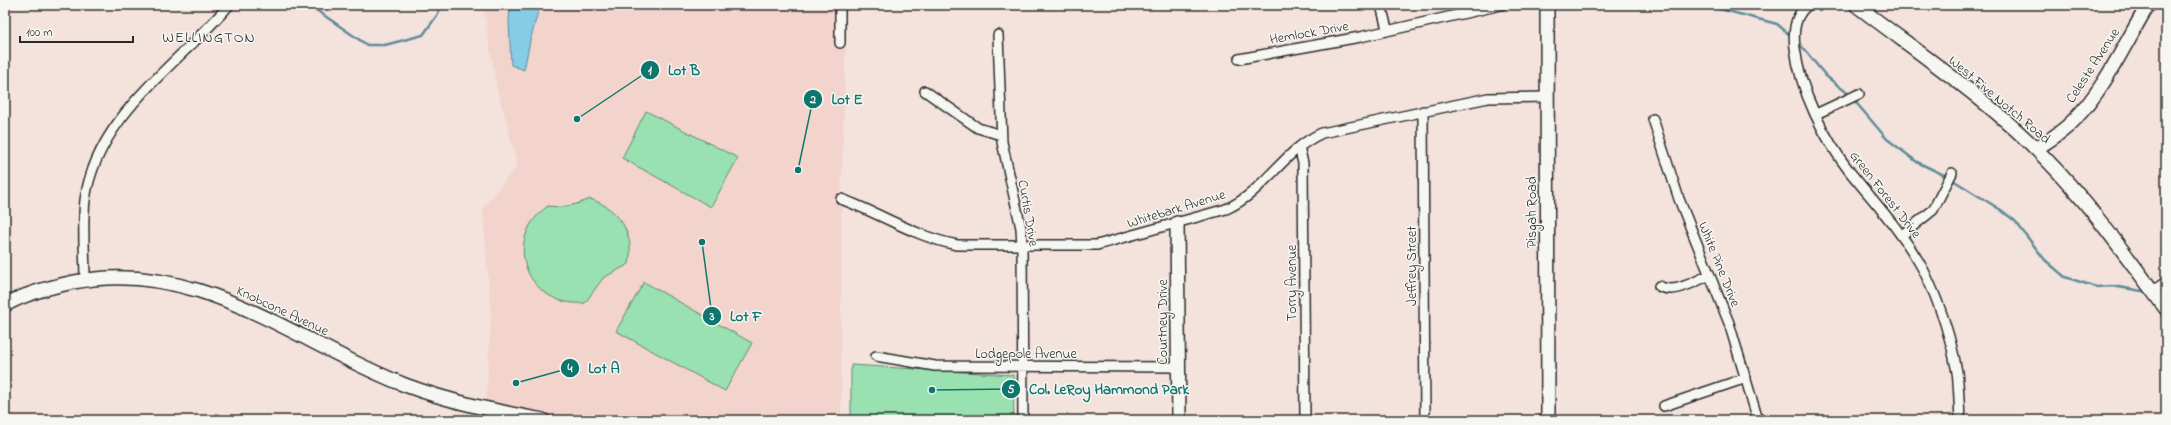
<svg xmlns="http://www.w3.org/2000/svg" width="2171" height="425" font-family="'Indie Flower',sans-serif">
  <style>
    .built { fill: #f2d4cc }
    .green { fill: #99e1b0; stroke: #62866e }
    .water { fill: #85cce6; stroke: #618c9b }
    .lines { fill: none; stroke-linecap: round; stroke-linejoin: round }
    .stream { stroke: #618c9b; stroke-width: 2.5 }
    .street-casing { stroke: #2b2b2b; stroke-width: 12 }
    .secondary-casing { stroke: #2b2b2b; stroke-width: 16 }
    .street { stroke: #f6f6f2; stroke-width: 9 }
    .secondary { stroke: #f6f6f2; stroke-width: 13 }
    .labels { text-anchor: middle; stroke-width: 3; stroke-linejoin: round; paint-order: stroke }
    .street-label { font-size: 14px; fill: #2b2b2b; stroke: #f6f6f2 }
    .neighbourhood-label { font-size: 15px; letter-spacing: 1px; fill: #2b2b2b; stroke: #f6f6f2 }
    .leader { fill: none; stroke: #0f766e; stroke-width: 1.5 }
    .callout-dot { fill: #0f766e; stroke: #f6f6f2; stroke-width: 1.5 }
    .mark-label { font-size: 12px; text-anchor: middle; font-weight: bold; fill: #fff }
    .callout-label { font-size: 15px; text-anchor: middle; font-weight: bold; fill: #0f766e; stroke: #f6f6f2; stroke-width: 3; stroke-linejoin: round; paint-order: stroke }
  </style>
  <rect width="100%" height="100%" fill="#f4e2dc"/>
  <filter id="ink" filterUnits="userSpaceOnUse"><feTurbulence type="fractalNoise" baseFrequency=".025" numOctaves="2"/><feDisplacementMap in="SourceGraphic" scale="8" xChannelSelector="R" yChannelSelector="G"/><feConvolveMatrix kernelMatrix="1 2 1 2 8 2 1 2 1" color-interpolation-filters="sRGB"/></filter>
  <g filter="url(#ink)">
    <path class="built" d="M483,5h364l-6,194v221h-356l6,-103 -8,-109 34,-42 -9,-40 -11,-36z"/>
    <path class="green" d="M646,111l92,47 -27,49 -89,-49z
      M590,199c29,9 45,35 39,65l-26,14 -18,25c-58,5 -85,-63 -37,-97 16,2 28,-1 42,-7z
      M644,282l108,61 -27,48 -109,-60z
      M851,365l162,10 1,45h-163z"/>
    <path class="water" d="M510,5h30l-10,36 -6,29 -13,-5 -2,-43z"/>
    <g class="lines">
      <path class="stream" d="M309,5l58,40h18l38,-10 15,-21 2,-9
        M1705,5l72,19 14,12
        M1798,42l28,34 24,19
        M1853,99l34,40 30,23 31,15 53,33 14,11 30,39 20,17 31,10 16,-1 36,6"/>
      <g class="street-casing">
        <path id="street" d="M1381,5l6,24
          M1808,5c-14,10 -15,27 -13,43 5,43 29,90 55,124 26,32 54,62 74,99 15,31 27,66 33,101 2,16 2,32 3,48
          M998,35l4,107 19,86 1,18 1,174
          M840,43v-38
          M1239,59l121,-22 141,-32
          M925,91l53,37 23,7
          M1423,111l2,309
          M1816,114l43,-20
          M1653,119l26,80 50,124 29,97
          M1299,147l4,16 2,257
          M841,199c41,15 72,37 116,46h140l129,-36c39,-17 57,-59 96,-76l166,-35 59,-1
          M1902,235l31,-25 19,-37
          M85,280c0,-26 -3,-54 0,-80 12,-85 92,-134 144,-195
          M1659,286c15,9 36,-5 51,-11
          M2152,291l14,-9
          M876,356l59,10 242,1
          M1664,406l82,-28"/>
      </g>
      <g class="secondary-casing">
        <path id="secondary" d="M1547,5l1,415
          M1856,5c64,49 133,95 189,153 45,46 82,99 121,151
          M2036,149c14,-9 28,-18 39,-30 31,-32 50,-76 73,-114
          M1177,223l2,197
          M5,305c21,-12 45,-18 69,-23 124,-25 222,61 331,103 45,17 91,26 138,35"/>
      </g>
      <use href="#street" class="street"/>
      <use href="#secondary" class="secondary"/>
    </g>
  </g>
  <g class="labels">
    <g class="street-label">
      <text transform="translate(1309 32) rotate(-10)" y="5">Hemlock Drive</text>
      <text transform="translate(2092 65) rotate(-57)" y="5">Celeste Avenue</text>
      <text transform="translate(2000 99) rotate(40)" y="5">West Five Notch Road</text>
      <text transform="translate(1886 194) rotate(52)" y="5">Green Forest Drive</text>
      <text transform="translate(1176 208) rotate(-17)" y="5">Whitebark Avenue</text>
      <text transform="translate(1531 212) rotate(-90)" y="5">Pisgah Road</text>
      <text transform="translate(1029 213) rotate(80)" y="5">Curtis Drive</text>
      <text transform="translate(1720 264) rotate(68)" y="5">White Pine Drive</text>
      <text transform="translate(1411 266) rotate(-90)" y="5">Jeffrey Street</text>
      <text transform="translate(1291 283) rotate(-90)" y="5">Torry Avenue</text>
      <text transform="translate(283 310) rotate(25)" y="5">Knobcone Avenue</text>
      <text transform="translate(1162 322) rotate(-90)" y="5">Courtney Drive</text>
      <text x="1026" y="358">Lodgepole Avenue</text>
    </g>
    <g class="neighbourhood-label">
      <text x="209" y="42">WELLINGTON</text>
    </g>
  </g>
  <path class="leader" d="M577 119L650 70M798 170L813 99M702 242L712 316M516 383L570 368M932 390L1011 389"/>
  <g class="callout-dot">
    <circle cx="577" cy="119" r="4"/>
    <circle cx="798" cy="170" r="4"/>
    <circle cx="702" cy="242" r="4"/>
    <circle cx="516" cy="383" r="4"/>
    <circle cx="932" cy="390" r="4"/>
    <circle cx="650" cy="70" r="10"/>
    <circle cx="813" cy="99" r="10"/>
    <circle cx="712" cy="316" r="10"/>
    <circle cx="570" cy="368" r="10"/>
    <circle cx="1011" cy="389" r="10"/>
  </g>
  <g class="mark-label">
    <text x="650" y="74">1</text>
    <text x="813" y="103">2</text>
    <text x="712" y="320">3</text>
    <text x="570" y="372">4</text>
    <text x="1011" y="393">5</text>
  </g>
  <g class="callout-label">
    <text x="684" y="75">Lot B</text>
    <text x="847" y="104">Lot E</text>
    <text x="746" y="321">Lot F</text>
    <text x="604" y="373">Lot A</text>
    <text x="1109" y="394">Col. LeRoy Hammond Park</text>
  </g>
  <rect width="2171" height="425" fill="none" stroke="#f6f6f2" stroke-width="20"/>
  <rect x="10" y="10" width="2151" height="405" fill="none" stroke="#2b2b2b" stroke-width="1.5" filter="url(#ink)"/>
  <path d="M20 36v6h113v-6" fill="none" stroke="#2b2b2b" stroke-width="2"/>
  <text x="26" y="36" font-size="12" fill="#2b2b2b" stroke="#f6f6f2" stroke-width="3" paint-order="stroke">100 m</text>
</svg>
